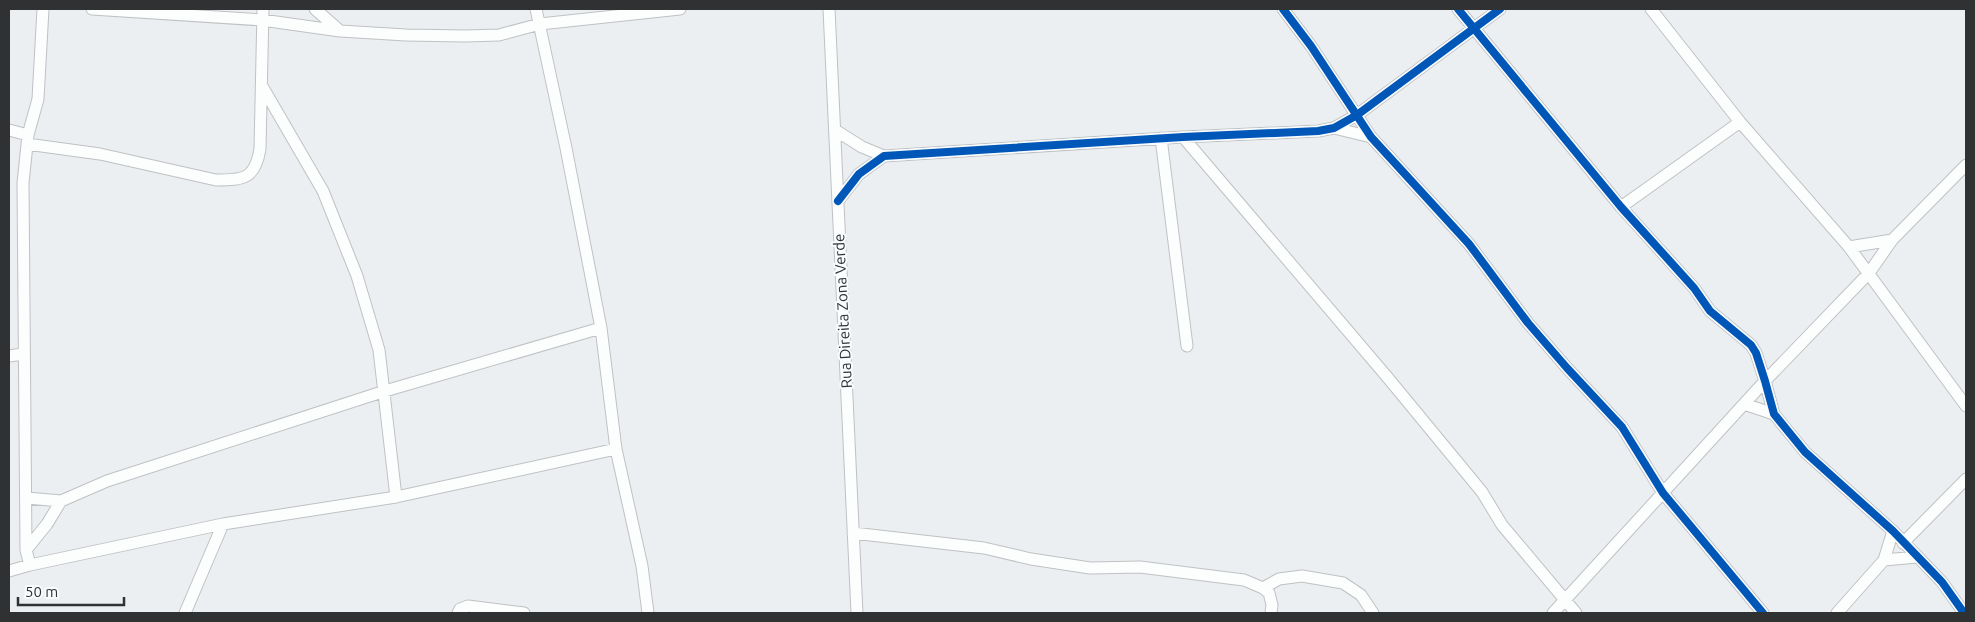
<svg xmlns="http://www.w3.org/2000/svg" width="1975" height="622" font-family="Ubuntu,sans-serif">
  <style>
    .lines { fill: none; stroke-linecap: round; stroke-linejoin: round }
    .minor-casing { stroke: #bfc1c3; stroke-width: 13 }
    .minor { stroke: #fcfdfd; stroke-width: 11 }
    .cycleway-casing { stroke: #f8fcff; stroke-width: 11 }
    .cycleway { stroke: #0057b8; stroke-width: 8 }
    .labels { text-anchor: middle; stroke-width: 4; stroke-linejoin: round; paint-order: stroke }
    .street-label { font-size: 15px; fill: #2f3133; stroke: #f8fcff }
  </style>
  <rect width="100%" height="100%" fill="#eceff1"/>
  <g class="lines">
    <g class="minor-casing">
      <path id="minor" d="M92,9l170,11 78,11 66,4 59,1 34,-1 41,-11 140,-15
        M315,9l25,22
        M536,9l30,139 35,180 15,121 26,117 6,47
        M829,9l28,604
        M1283,9l28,37 60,91 98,107 59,79 39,45 55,59 41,66 100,120
        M1458,9l163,198 73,81 16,23 41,34 5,8 9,28 9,33 31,38 88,79 49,51 22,31
        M1651,9l89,113 109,125 117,159
        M262,86l61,105 34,85 22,74 17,147
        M1334,128l37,9
        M9,130l19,5
        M835,130l27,17 22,9
        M1183,137l205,241 94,114 20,33 74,88
        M1161,138l26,208
        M27,144l73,10 116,26c28,0 39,-1 44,-31l3,-140
        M838,201l21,-27 25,-18 299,-19 135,-6 16,-3 23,-13 143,-106
        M1621,207l119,-85
        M1849,247l43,-7
        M9,356l14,-2
        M1744,404l30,10
        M27,498l34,3 46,-20 278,-90 216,-63
        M853,533l131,15 47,11 59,9 50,-1 104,13 19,8 6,5 3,12 -1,8
        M1903,543l63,-64
        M26,550l21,-26 14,-23
        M1884,560l33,-3
        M30,565l-4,-15 -3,-367 5,-48 10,-36 5,-90
        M9,571l21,-6 193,-41 173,-27 220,-48
        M1263,588l16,-9 23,-3 41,7 18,12 12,18
        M185,613l38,-89
        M458,613l2,-4 8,-3 56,7
        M1553,613l212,-232 104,-108 23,-33 74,-75
        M1837,613l47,-53 9,-29"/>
    </g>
    <use href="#minor" class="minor"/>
    <g class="cycleway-casing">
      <path id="cycleway" d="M1283,9l28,37 60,91 98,107 59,79 39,45 55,59 41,66 100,120
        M1458,9l163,198 73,81 16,23 41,34 5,8 9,28 9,33 31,38 88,79 49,51 22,31
        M838,201l21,-27 25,-18 299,-19 135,-6 16,-3 23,-13 143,-106"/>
    </g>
    <use href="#cycleway" class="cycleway"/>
  </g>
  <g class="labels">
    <g class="street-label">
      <text transform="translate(843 311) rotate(-93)" y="5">Rua Direita Zona Verde</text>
    </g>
  </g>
  <rect width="1975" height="622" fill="none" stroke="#2f3133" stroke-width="20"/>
  <path d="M18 597v8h106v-8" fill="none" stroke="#2f3133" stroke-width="2.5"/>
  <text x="25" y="597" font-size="15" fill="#2f3133" stroke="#f8fcff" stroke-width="4" paint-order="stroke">50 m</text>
</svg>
